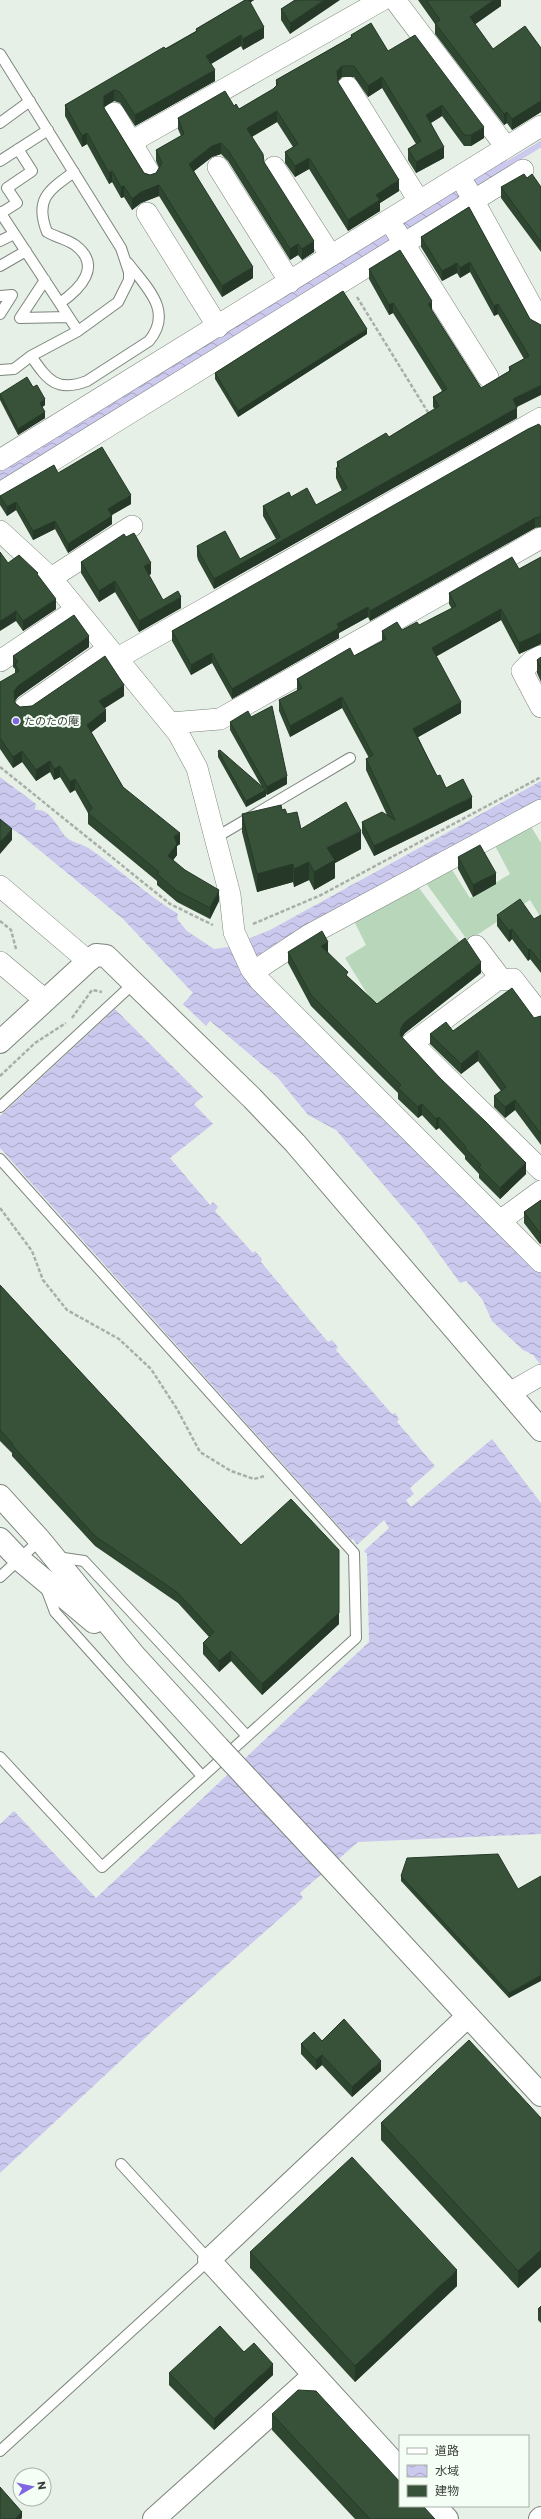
<svg xmlns="http://www.w3.org/2000/svg" width="541" height="2519" font-family="Poppins,'Noto Sans JP',sans-serif">
  <style>
    .grass { fill: #b8d7ba }
    .water { fill: url(#water-waves) }
    .lines { fill: none; stroke-linecap: round; stroke-linejoin: round }
    .stream { stroke: #ccc9ef; stroke-width: 6 }
    .lane-casing { stroke: #7c857c; stroke-width: 12 }
    .street-casing { stroke: #7c857c; stroke-width: 22 }
    .secondary-casing { stroke: #7c857c; stroke-width: 24 }
    .path { stroke: #a8afa8; stroke-width: 2.5; stroke-dasharray: 4 2; stroke-linecap: butt }
    .lane { stroke: #fff; stroke-width: 10 }
    .street { stroke: #fff; stroke-width: 21 }
    .secondary { stroke: #fff; stroke-width: 22 }
    .secondary-bridge-casing { stroke: #7c857c; stroke-width: 24; stroke-linecap: butt }
    .secondary-bridge { stroke: #fff; stroke-width: 22 }
    .wall { fill: #2f4731 }
    .shaded-wall { fill: #263928 }
    .building { fill: #375239; stroke: #263928 }
    .poi-dot { fill: #8066e2; stroke: #f4fef5; stroke-width: 1.5 }
    .labels { text-anchor: middle; stroke-width: 4; stroke-linejoin: round; paint-order: stroke }
    .poi-label { font-size: 11px; fill: #3a3e3a; stroke: #f4fef5; text-anchor: start }
  </style>
  <defs>
    <pattern id="water-waves" width="16" height="10" patternUnits="userSpaceOnUse"><rect width="16" height="10" fill="#ccc9ef"/><path d="M0 5q4-4 8 0t8 0" fill="none" stroke="#a7a5c3"/></pattern>
  </defs>
  <rect width="100%" height="100%" fill="#e7f0e7"/>
  <path class="grass" d="M529,823l12,20v75l-11,-18 -62,41 -45,-62 26,-14 21,33 40,-24 -17,-32z
    M416,884l46,61 -86,63 -31,-50 21,-13 -13,-26z"/>
  <path class="water" d="M506,159l7,11 -513,320v-20z
    M0,777l36,27 -1,6c15,-2 23,18 30,26 6,7 18,8 25,13 30,21 57,46 88,65l-1,5 10,12 27,18 14,-2 42,-17 271,-149v21l-296,169 296,299v95l-8,-10 -10,-5 -31,-29 -10,-22 -16,-18 -6,2 -42,-58 -82,-95 -28,-15 -30,-37 -68,-57 -4,5 -23,-22 10,-11 -70,-74 -102,-84 -21,-14z
    M115,1009l88,88 -9,7 19,20 -43,34 40,47 3,-3 5,5 -3,4 38,42 2,-2 7,8 -1,3 67,80 4,-2 6,7 -2,3 56,64 3,-1 4,6 -2,3 38,44 -25,22 4,6 -8,6 5,7 81,-68 49,64v331l-183,8 -58,51 3,5 -144,127 -159,148v-349l14,-13 82,87 273,-256 -2,-88 -3,-3 25,-23 -5,-8 -27,25 -4,-6 -2,1 -351,-392v-32z"/>
  <g class="lines">
    <path class="stream" d="M503,167l38,-23"/>
    <g class="lane-casing">
      <path id="lane" d="M0,54l121,194 8,24v8l-11,22 -40,29 -47,25 -17,13 -14,1
        M0,123l30,-22
        M0,161l48,-31
        M0,212l78,119
        M1,213l16,-10 -10,-15 25,-17 -14,-22
        M0,241l14,-7
        M0,266l26,-15
        M45,280l-25,38 49,-1
        M0,296l12,-1 -12,19
        M60,303c20,-14 43,-37 15,-58 -8,-6 -20,-8 -28,-13 -13,-33 2,-42 27,-60
        M31,356c16,23 25,37 56,25l62,-40c25,-30 -3,-54 -21,-78
        M215,838l135,-80
        M0,1107l135,-125
        M0,1159l354,394 2,85 -254,229 -102,-110
        M57,1557l27,4 163,175
        M0,1577l40,-37
        M46,1588l9,24 147,164
        M0,2451l209,-191 -88,-96"/>
    </g>
    <g class="street-casing">
      <path id="street" d="M395,0l111,147
        M348,87l71,114
        M114,113l36,61
        M131,142l251,-142
        M218,167l72,115
        M274,167l57,89
        M466,187l75,136
        M147,213l71,114
        M396,231l92,146
        M0,460l541,-334
        M0,493l523,-323
        M0,531l51,47 127,155 19,35 33,127 4,37 17,37 9,12 281,281
        M51,578l81,-52
        M541,656l-9,5 -10,10 19,36
        M116,659l425,-241
        M0,661l76,-51
        M25,707l83,-58
        M170,723l50,-4 321,-181
        M0,886l88,75
        M476,946l25,33
        M0,962l45,38
        M253,972l56,-37 232,-125
        M541,1015l-28,-36 -16,1 -85,63 129,127
        M500,1221l41,-30
        M511,1392l30,-17"/>
    </g>
    <g class="secondary-casing">
      <path id="secondary" d="M0,1042l88,-81 8,-6 10,1 146,142 43,45 246,287
        M0,1496l40,44 94,115 84,92
        M0,1539l19,20 75,63
        M335,1872l206,223
        M400,2469l-191,-209 259,-244
        M435,2506l12,13
        M154,2519l159,-143
        M540,2519l1,-1"/>
    </g>
    <path class="path" d="M357,297l72,117
      M0,767l170,137 43,21
      M0,921l11,9 5,19
      M253,924l68,-29 220,-118
      M72,1018l20,-28 10,2
      M35,1043l31,-20
      M0,1076l35,-33
      M0,1208l32,43 11,29 24,30 52,29 32,30 26,40 23,43 31,19 23,8 11,-3"/>
    <use href="#lane" class="lane"/>
    <use href="#street" class="street"/>
    <use href="#secondary" class="secondary"/>
    <g class="secondary-bridge-casing">
      <path id="secondary-bridge" d="M218,1747l117,125"/>
    </g>
    <use href="#secondary-bridge" class="secondary-bridge"/>
  </g>
  <path class="wall" d="M244,0h10l-4,2 14,36 -21,12 -2,-4 -30,18 4,17 -80,45 -15,-23 -6,-2 -10,6v1l40,65 6,2 6,-2 3,-5 -3,-7v-11l25,-14 -3,-7v-11l56,-12 5,3 34,-20 3,-3v-6l75,-43v-2l37,16 96,87 -13,8h-7l-22,-30 -11,7 13,35 -28,15 -8,-13v-11l8,-5 -34,-56 -14,9 -14,-20h-12l-4,4v1l61,109 -19,12v8l-32,20 -39,-62 -14,8 -10,-14v-11l8,-5 -16,-25 -25,15 12,25 50,90 -12,8 -4,-5 -8,5 -62,-99 -7,-7 -9,3 -18,14 59,107 -31,19 -63,-101 -18,7 -9,7 -8,-13 -3,1 -9,-16 -3,2 -22,-40 -5,3 -17,-31v-11l131,-74v-2l48,-28z
    M295,0l-5,34 -9,-14v-11z
    M418,0h83v6l-26,18 18,25 48,-1v64l-29,18 -5,-7 -3,2 -69,-91v-10z
    M527,178l14,9v65l-40,-54v-11z
    M469,207l61,112 10,6 -23,82v11l-303,171 -16,-29 -1,-4v-10l43,13 36,-20 -13,-23v-10l28,-9 25,8 26,-14 -6,-13v-10h1v-6l52,-25 46,-28 -2,-2v-10l9,-6 -49,-78 -4,2 -20,-36v-10l63,42 49,77 28,-17v-4l15,-8 -26,-45 -4,2 -24,-44 -10,6 -3,-5 -15,8 -21,-34v-10z
    M367,334l-129,83 -23,-38v-6z
    M33,387l12,18 -3,2 3,11 -27,17 -18,-35v-6z
    M541,426v101l-6,1 -165,93 -2,-4 -29,16v5l-107,61 -20,-36 -21,12 -19,-34v-10z
    M58,473l73,31 -19,11v9l-44,29 -13,-24 -22,11 -17,-30 -9,6 -7,-11v-9z
    M541,557v87l-22,10 -18,-34 -65,36 25,57 -43,24 19,39 9,12 26,20 -98,48 -12,-23v-11l25,-7 -21,-45v-11l3,-1 -27,-50 -52,29 -11,-26v-11l18,-9v-12l57,-23 28,-15v-10l20,-1 17,-5 33,-16 -3,-5v-11l70,-24z
    M81,562l70,12 -3,1 15,25 18,8 -42,24 -24,-40 -16,10 -18,-29z
    M8,563l30,13 18,33 -33,22 -7,-10z
    M89,647l-71,50 -3,4v2l5,4 104,-11 -20,12 2,13 -15,11 32,55 57,57 -3,2v9l-4,5 46,41 -9,18 -33,-17 -20,-17v-4l-69,-57v-11l-13,-23 -5,3 -10,-16 -6,3 -4,-8 -14,9 -14,-19 -9,6 -13,-19v-67l15,-8v-5l-2,-2v-11z
    M541,657v25l-4,-9v-13z
    M230,722l57,62 -20,11 -1,-1v2l-20,11 -28,-50v-6l44,36 -32,-57z
    M282,810l19,19 60,20 -26,14v15l-21,12 -5,-10 -15,7 -1,-5 -36,10 -15,-60v-18z
    M458,857l38,27 -23,13 -15,-28z
    M497,915l37,4 7,-4v58l-11,-14 -2,2 -16,-22 -3,3 -12,-16z
    M288,952h40l20,25 29,27 104,-31 -76,60 -3,4 124,137 -26,25 -21,-21v-4l-14,-15v-3l-26,-28 -3,2 -14,-15 -4,3 -20,-19v-6l-87,-87 -23,-43z
    M541,1016v129l-26,-35 -10,8 -11,-11v-11l7,-5 -23,-30 -17,13 -31,-30v-10l23,-3 81,-13z
    M541,1200v43l-1,1 -16,-21v-11z
    M0,1285l241,260 98,79 -77,71 -31,-34 -12,11 -16,-18v-11l6,-6 -31,-34 -83,-57 -83,-90v-3l-12,-12z
    M401,1876l117,13 -9,109 -108,-117z
    M322,2041l59,30 -29,26 -30,-32 -6,5 -15,-16v-10z
    M541,2118v149l-23,21 -137,-148v-17z
    M250,2252l207,34 -102,96 -105,-114z
    M541,2306v17l-3,-3v-11z
    M169,2373l104,2 -59,55 -45,-45z
    M272,2414l163,105h-80l-83,-89z"/>
  <path class="shaded-wall" d="M247,0h7l-7,5z
    M324,0h16l-50,34v-11z
    M494,0h7v6l-31,22v-11z
    M264,27v11l-21,12v-11z
    M241,35v11l-35,21v-11z
    M342,66v11l-5,5v-11z
    M215,70v11l-80,45v-11z
    M382,77v11l-14,9v-11z
    M114,90v11l-10,6v-11z
    M541,101v11l-29,18v-11z
    M442,105v11l-16,10v-11z
    M277,111v11l-28,16 -2,-9z
    M507,112v11l-3,2v-11z
    M484,127v11l-13,8v-11z
    M87,133v11l-5,3v-11z
    M221,143v11l-9,3 -23,18v-11l23,-18z
    M444,147v11l-28,15v-11z
    M309,158v11l-14,8v-11z
    M112,171v11l-3,2v-11z
    M399,180v11l-19,12v8l-32,20v-11l28,-25z
    M159,185v11l-18,7 -9,7v-11l9,-7z
    M124,186v11l-3,1v-11z
    M314,241v11l-12,8v-11z
    M298,244v11l-8,5v-11z
    M470,262v10l-10,6v-10z
    M457,263v10l-15,8v-10z
    M253,267v11l-31,19v-11z
    M432,301v10l-4,-7z
    M393,303v10l-4,2v-10z
    M498,304v10l-4,2v-10z
    M367,329v5l-129,83v-6z
    M541,385v10l-28,14v-10z
    M45,399v6l-5,4v-6z
    M517,408v10l-303,171v-10z
    M45,412v6l-27,17v-6z
    M131,495v9l-23,13v-8z
    M16,502v8l-9,6v-9z
    M112,516v8l-44,29v-9z
    M535,518v10l-165,93v-10z
    M55,521v8l-22,11v-9z
    M151,563v11l-7,4v-12z
    M115,581v11l-16,10v-11z
    M181,597v11l-42,24v-11z
    M56,599v10l-33,22v-10z
    M368,607v10l-29,16v5l-107,61v-10l105,-65z
    M501,609v11l-69,39v-11z
    M16,611v10l-16,10v-10z
    M541,633v11l-22,10v-11z
    M89,636v11l-71,50 -4,5v-11l4,-5z
    M212,653v10l-21,12v-10z
    M124,685v11l-25,16v-11z
    M342,697v11l-52,29v-11z
    M461,702v11l-48,27v-11z
    M106,710v11l-19,15v-11z
    M22,751v11l-9,6v-11z
    M50,761v11l-14,9v-11z
    M60,766v11l-6,3v-11z
    M287,776v8l-20,11v-8z
    M75,779v11l-5,3v-11z
    M266,790v6l-20,11v-6z
    M472,797v11l-98,48v-10z
    M12,829v11l-12,14v-12z
    M361,831v18l-26,14v15l-21,12v-18l13,-24z
    M180,833v11l-3,2v9l-9,12v-11l6,-20z
    M309,862v18l-15,7v-18z
    M293,864v18l-36,10v-18z
    M496,873v11l-23,13v-12z
    M219,890v11l-9,18v-11z
    M512,929v10l-3,3v-11z
    M328,942v11l-7,-7z
    M530,949v10l-2,2v-11z
    M481,962v11l-76,60 -4,6v-11l4,-6z
    M478,1050v11l-17,13v-10z
    M515,1100v10l-10,8v-11z
    M422,1104v11l-4,3v-11z
    M439,1117v11l-3,2v-11z
    M526,1163v11l-26,25v-11z
    M540,1233h1v10l-1,1z
    M339,1550v74l-77,71v-11z
    M231,1651v10l-12,11v-11z
    M541,1975v6l-32,17v-5z
    M322,2055v10l-6,5v-10z
    M381,2061v10l-29,26v-10z
    M541,2250v17l-23,21v-17z
    M457,2270v16l-102,96v-16z
    M273,2364v11l-59,55v-11z
    M22,2512v6l-1,1h-6z"/>
  <path class="building" d="M245,0h4l15,27 -21,12 -2,-4 -35,21 9,14 -80,45 -15,-23 -6,-2 -10,6v12l40,65 6,2 6,-2 6,-10 -6,-13 28,-16 -6,-16 47,-27 9,15 2,-2 3,5 34,-20 5,-5 -2,-4 76,-43 -1,-2 20,-12 17,28 27,-16 69,92 -13,8h-7l-22,-30 -16,10 18,32 -28,15 -8,-13 13,-8 -39,-64 -14,9 -14,-20h-12l-5,5 1,11 61,98 -23,15 4,5 -32,20 -39,-62 -14,8 -10,-14 13,-8 -21,-33 -28,16 -2,2 16,25 1,8 50,79 -12,8 -4,-5 -8,5 -62,-99 -7,-7 -9,3 -23,18 64,103 -31,19 -63,-101 -18,7 -9,7 -8,-13 -3,1 -9,-16 -3,2 -22,-40 -5,3 -17,-31 99,-58 2,2 31,-18 -1,-2z
    M295,0h29l-34,23 -9,-14z
    M426,0h68l-24,17 23,32 32,-23 16,22v53l-29,18 -5,-7 -3,2 -69,-91 5,-3z
    M524,174l3,4 5,-4 9,13v55l-40,-55z
    M469,207l61,112 11,6v60l-28,14 4,9 -303,171 -16,-29 -1,-4 28,-15 15,28 40,-22 -17,-31 26,-14 2,5 16,-9 9,17 31,-17 -11,-20 3,-1 -2,-5 49,-29 3,4 50,-31 -6,-9 14,-8 -54,-86 -4,2 -20,-36 31,-19 32,51 -4,3 53,84 27,-16 3,-2 -2,-3 20,-11 -31,-52 -4,2 -24,-44 -10,6 -3,-5 -15,8 -21,-34z
    M343,291l24,38 -129,82 -23,-38z
    M27,377l6,10 4,-2 8,14 -5,4 5,9 -27,17 -18,-35z
    M539,424l1,2h1v91l-6,1 -165,93 -2,-4 -31,17 2,4 -107,61 -20,-36 -21,12 -19,-34 356,-202z
    M102,447l29,48 -23,14 4,7 -44,28 -13,-23 -22,10 -17,-29 -9,5 -7,-11 54,-31 4,8z
    M134,533l17,30 -7,3 19,34 15,-9 3,6 -42,24 -24,-40 -16,10 -18,-29 43,-28 2,3z
    M0,552l8,11 11,-8 19,18 -1,1 19,25 -33,22 -7,-10 -16,10z
    M512,557l7,12 22,-12v76l-22,10 -18,-34 -69,39 29,54 -48,27 24,47 3,-1 6,13 17,-9 9,18 -98,49 -12,-24 20,-10 13,8 -29,-61 7,-4 -31,-58 -52,29 -11,-26 23,-12 -5,-9 53,-31 4,8 32,-17 -4,-8 15,-9 5,8 15,-8 2,3 37,-19 -7,-13z
    M74,615l15,21 -71,50 -4,5 1,12 5,4 12,-1 73,-50 19,29 -25,16 7,9 -19,15 36,62 57,46 -6,3 3,8 -9,12 17,14 34,20 -9,18 -33,-17 -20,-17 2,-2 -71,-59 4,-5 -17,-29 -5,3 -10,-16 -6,3 -4,-8 -14,9 -14,-19 -9,6 -13,-19v-56l19,-11 -4,-7 3,-2 -5,-6z
    M541,657v12l-4,-9z
    M272,706l15,70 -20,11 -37,-65 18,-11 3,6z
    M220,750l46,40 -20,11 -28,-50z
    M346,802l15,29 -34,17 8,12 -21,12 -5,-10 -15,7 -1,-5 -36,10 -15,-60 39,-9 1,5 3,-1 2,5 10,-2 4,17z
    M0,819l12,10 -12,13z
    M480,845l16,28 -23,12 -15,-28z
    M520,899l14,20 7,-4v48l-11,-14 -2,1 -16,-21 -3,2 -12,-16z
    M322,931l6,11 -7,4 27,26 -2,3 31,29 88,-66 16,24 -76,60 -4,6 -1,7 40,43 46,44 40,41 -26,25 -21,-21 2,-2 -16,-17 1,-1 -27,-30 -3,2 -14,-15 -4,3 -20,-19 3,-3 -90,-90 -23,-43z
    M512,988l22,30 7,-2v118l-26,-34 -10,7 -11,-11 12,-9 -28,-37 -17,14 -31,-30 16,-12 7,9z
    M541,1200v33h-1l-16,-21z
    M0,1285l241,260 50,-46 48,51v63l-77,71 -31,-33 -12,10 -16,-18 11,-11 -36,-39 -83,-57 -83,-91 1,-1 -13,-14z
    M498,1854l20,35 23,-13v99l-32,18 -108,-117 6,-18z
    M344,2019l37,42 -29,26 -30,-32 -6,5 -15,-16 13,-12 8,9z
    M469,2040l72,78v132l-23,21 -137,-148z
    M352,2157l105,113 -102,96 -105,-114z
    M541,2306v6l-3,-3z
    M220,2326l24,26 10,-9 19,21 -59,55 -45,-46z
    M298,2390l18,1 84,91v24h23l12,13h-65l-98,-105z
    M0,2487l22,25 -7,7h-15z"/>
  <circle class="poi-dot" cx="16" cy="721" r="4"/>
  <g class="labels">
    <g class="poi-label">
      <text x="24" y="725">たのたの庵</text>
    </g>
  </g>
  <rect x="399" y="2435" width="130" height="72" fill="#f4fef5" stroke="#aab1aa"/>
  <rect x="407" y="2448" width="20" height="6" fill="#ffffff" stroke="#aab1aa"/>
  <text x="435" y="2455" font-size="12" fill="#3a3e3a">道路</text>
  <rect x="407" y="2465" width="20" height="12" fill="url(#water-waves)" stroke="#aab1aa"/>
  <text x="435" y="2475" font-size="12" fill="#3a3e3a">水域</text>
  <rect x="407" y="2485" width="20" height="12" fill="#375239" stroke="#aab1aa"/>
  <text x="435" y="2495" font-size="12" fill="#3a3e3a">建物</text>
  <g transform="translate(32 2487) rotate(81)"><circle r="19" fill="#f4fef5" stroke="#aab1aa"/>
  <path d="M0-3L7 15L0 10L-7 15Z" fill="#8066e2"/>
  <text y="-6" font-size="11" font-weight="bold" text-anchor="middle" fill="#3a3e3a">N</text>
  </g>
</svg>
